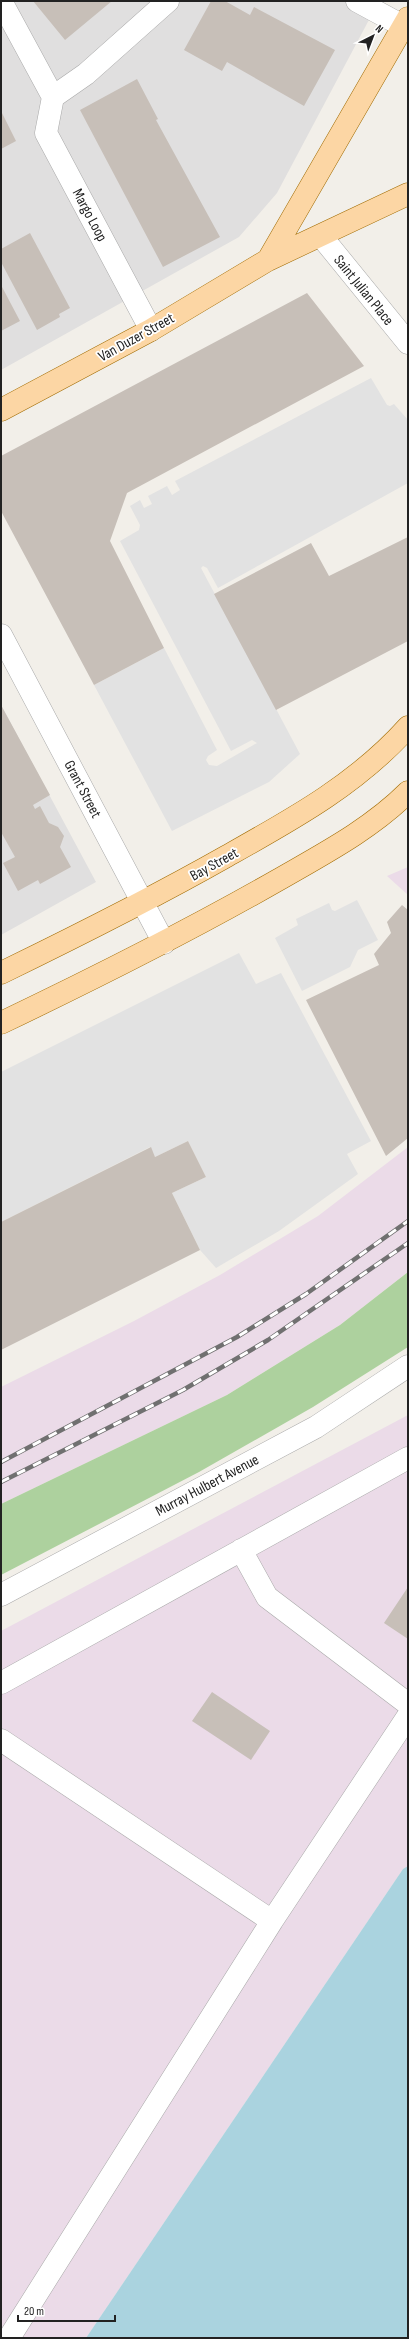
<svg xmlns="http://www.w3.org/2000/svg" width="409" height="2339" font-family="'Sofia Sans Condensed',sans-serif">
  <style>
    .residential { fill: #e0dfdf }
    .industrial { fill: #ebdbe8 }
    .forest { fill: #add19e }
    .parking { fill: #e2e2e2 }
    .water { fill: #aad3df }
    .building { fill: #c7bfb8 }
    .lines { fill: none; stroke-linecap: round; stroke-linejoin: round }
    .minor-casing { stroke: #a9a9a9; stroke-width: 23 }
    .major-casing { stroke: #a06b00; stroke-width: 23 }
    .minor { stroke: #fff; stroke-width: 22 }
    .major { stroke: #fcd6a4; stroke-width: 22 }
    .rail-casing { stroke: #707070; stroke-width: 4.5 }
    .rail { stroke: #fff; stroke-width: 3; stroke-dasharray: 9; stroke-linecap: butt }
    .labels { text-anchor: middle; stroke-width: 3.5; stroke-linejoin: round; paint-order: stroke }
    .street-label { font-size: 15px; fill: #222; stroke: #fff }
  </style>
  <rect width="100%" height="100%" fill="#f2efe9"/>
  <path class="residential" d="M1,1h378l-102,192 -38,44 -238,133z
    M1,705l95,177 -95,53z"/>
  <path class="industrial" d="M408,867v28l-21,-19z
    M408,1147v125l-68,53 -113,70 -226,109v-117l133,-66 86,-46 98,-59z
    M408,1415v451l-5,3 -317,469h-85v-707z"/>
  <path class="forest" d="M408,1272v75l-95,60 -114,65 -198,103v-71l226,-109 113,-70z"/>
  <path class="parking" d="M371,378l16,27 3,1 4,-2 14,16v63l-190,105 -11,-20 -4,-2 -2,2 99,186 -31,28 -97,49 -78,-146 70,-37 53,102 -9,6 -2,4 3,5 8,1 40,-23 -5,-3 -21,11 -111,-210 19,-11 1,-5 -10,-19 10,-6 4,8 8,-4 -4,-8 19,-10 5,9 8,-5 -5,-9z
    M357,900l21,40 -20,10 -8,17 -48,24 -27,-53 23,-13 -2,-6 33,-16 3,7 3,1z
    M239,953l17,31 25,-11 90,168 -24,13 11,20 -79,57 -63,37 -16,-18 -28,-57 34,-16 -18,-36 -33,16 -5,-10 -149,75v-150z"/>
  <path class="water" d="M408,1866v472h-322l317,-469z"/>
  <path class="building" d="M33,1h79l-47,39z
    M211,1h14l25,14 4,-8 81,43 -31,56 -77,-44 -5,9 -38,-21z
    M137,79l21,40 -2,1 64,117 -57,30 -83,-157z
    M1,111l15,30 -15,8z
    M30,233l40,75 -11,6 1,3 -23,13 -36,-68v-13z
    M1,285l19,36 -19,10z
    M307,293l57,73 -237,127 -17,48 54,107 -70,37 -93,-174v-55z
    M408,537v104l-132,69 -62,-116 97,-51 18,33z
    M1,705l49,90 -17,10 2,4 5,-3 9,17 9,4 6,9 -4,11 11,20 -31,17 -2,-4 -20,11 -15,-28 12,-6 -14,-25z
    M402,905l6,5v228l-22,18 -80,-156 73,-35 -5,-11 17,-21 -4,-11z
    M188,1141l18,36 -34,16 28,57 -199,100v-128l150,-75 4,10z
    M408,1587v52l-24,-16z
    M212,1692l58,39 -19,29 -59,-39z"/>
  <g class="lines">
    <g class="minor-casing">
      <path id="minor" d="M1,1l52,96
        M357,1l46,25
        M321,236l87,107
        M151,330l-105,-197 7,-36 33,-23 82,-73
        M1,635l163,308
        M241,1550l26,47 141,107
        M1,1595l315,-168 92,-61
        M1,1683l407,-225
        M1,1740l271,181
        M9,2338l263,-417 136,-205"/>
    </g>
    <g class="major-casing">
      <path id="major" d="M268,260l140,-242
        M1,410l150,-80 117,-70 140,-66
        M1,973c76,-37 152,-75 226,-117 66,-37 130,-72 181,-129
        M1,1023c94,-45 186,-91 277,-143 45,-26 93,-51 130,-88"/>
    </g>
    <use href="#minor" class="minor"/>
    <use href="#major" class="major"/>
    <g class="rail-casing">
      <path id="rail" d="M1,1462l236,-125 69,-43 102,-73
        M1,1482l182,-92 85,-50 140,-97"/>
    </g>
    <use href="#rail" class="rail"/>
  </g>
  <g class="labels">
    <g class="street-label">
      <text transform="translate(90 215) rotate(62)" y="5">Margo Loop</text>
      <text transform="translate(364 290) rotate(51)" y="5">Saint Julian Place</text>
      <text transform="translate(136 337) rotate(-29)" y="5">Van Duzer Street</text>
      <text transform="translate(83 789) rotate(62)" y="5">Grant Street</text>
      <text transform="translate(214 864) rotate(-29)" y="5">Bay Street</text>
      <text transform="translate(207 1485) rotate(-28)" y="5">Murray Hulbert Avenue</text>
    </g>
  </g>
  <rect width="409" height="2339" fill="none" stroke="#222222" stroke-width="4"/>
  <g transform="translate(373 36) rotate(42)" stroke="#ffffff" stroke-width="3" paint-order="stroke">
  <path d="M0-3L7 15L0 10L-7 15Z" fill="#222222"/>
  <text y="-6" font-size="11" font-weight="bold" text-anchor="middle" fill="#222222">N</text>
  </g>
  <path d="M18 2315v6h97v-6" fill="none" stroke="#222222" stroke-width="2"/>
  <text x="24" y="2315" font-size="12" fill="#222222" stroke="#ffffff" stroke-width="3" paint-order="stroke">20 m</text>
</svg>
